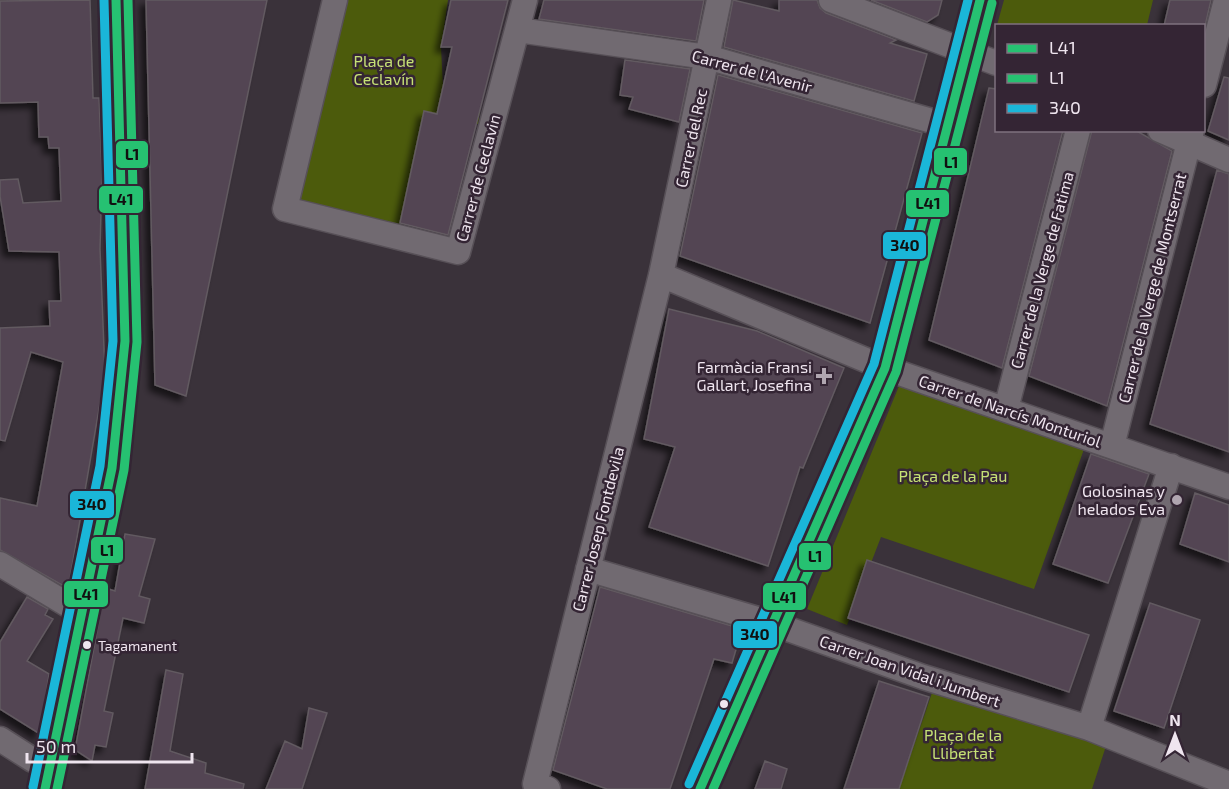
<svg xmlns="http://www.w3.org/2000/svg" width="1229" height="789" font-family="'Exo 2',sans-serif">
  <style>
    .green { fill: #4c5b0c }
    .building { fill: #524452; stroke: #625a61; stroke-width: 1.5; filter: url(#shadow) }
    .lines { fill: none; stroke-linecap: round; stroke-linejoin: round }
    .minor-casing { stroke: #575057; stroke-width: 27 }
    .minor { stroke: #716a71; stroke-width: 24 }
    .bus-1-casing { stroke: #342534; stroke-width: 14 }
    .bus-2-casing { stroke: #342534; stroke-width: 14 }
    .bus-3-casing { stroke: #342534; stroke-width: 14 }
    .bus-1 { stroke: #26c172; stroke-width: 9 }
    .bus-2 { stroke: #26c171; stroke-width: 9 }
    .bus-3 { stroke: #1ab6d8; stroke-width: 9 }
    .poi-dot { fill: #b0a6b0; stroke: #342534; stroke-width: 2 }
    .bus-dot { fill: #efe5ef; stroke: #342534; stroke-width: 2 }
    .labels { text-anchor: middle; stroke-width: 5; stroke-linejoin: round; paint-order: stroke }
    .bus-label { font-size: 14px; fill: #efe5ef; stroke: #342534; text-anchor: start }
    .park-label { font-size: 16px; fill: #c6e175; stroke: #342534 }
    .street-label { font-size: 16px; fill: #efe5ef; stroke: #342534 }
    .poi-label { font-size: 16px; fill: #efe5ef; stroke: #342534; text-anchor: end }
    .line-badge { stroke: #342534; stroke-width: 2 }
    .pale-badge-label { font-size: 16px; text-anchor: middle; font-weight: bold; fill: #111 }
  </style>
  <defs>
    <filter id="shadow"><feDropShadow dx="-5.5" dy="5.5" stdDeviation="3" flood-color="#0009"/></filter>
  </defs>
  <rect width="100%" height="100%" fill="#3a323a"/>
  <path class="green" d="M343,0h105l-7,47 2,39 39,10 -4,28 -54,-12 -24,114 -113,-28z
    M1004,0h149l-6,25h-150z
    M904,374l184,64 -54,151 -153,-52 -34,88 -40,-16z
    M934,687l173,56 -15,46h-193z"/>
  <path class="building" d="M90,0l3,98h6l3,75 -2,76 5,125 -36,210 -7,1 -62,-35v-52l37,8 26,-144 -32,-10 -26,89 -5,-1v-112l50,-2 -1,-25h12l-2,-49 -50,-1 -9,-55v-16l18,-1 5,24 38,-2 -2,-53h-10l-1,-11h-9l-1,-35 -38,1v-102z
    M146,0h121l-81,396 -31,-11z
    M451,0h57l-60,235 -48,-12 24,-112 13,3 15,-67h-11z
    M544,0h160l-8,41 -157,-22z
    M733,0l46,11v-11h38l3,8 6,5 70,27 -6,3 37,11 -13,47 -190,-54z
    M871,0h71l-4,15 -11,7z
    M1170,0h41l-6,26h-41z
    M625,60l65,9 -11,53 -50,-13 4,-12 -13,-2z
    M718,75l204,58 -52,190 -190,-67z
    M1224,77l5,1v62l-21,-9z
    M989,88l7,1v41h67l-61,238 -73,-28z
    M1092,130h43l37,21 -65,255 -78,-30z
    M1217,170l12,4v278l-79,-28z
    M669,309l88,22 87,37 -41,100 -3,-1 -32,99 -119,-39 26,-80 -31,-8z
    M1091,454l58,20 -41,109 -55,-19z
    M1195,493l34,12v57l-49,-18z
    M125,534l30,5 -16,57 11,3 -6,24 -21,-5 -19,93 9,2 -7,34 -11,-2 -3,16 -17,-11 30,-162 10,3z
    M867,560l222,75 -20,57 -221,-74z
    M600,587l142,42 -10,34 -18,-4 -44,130h-63l-54,-19z
    M27,597l21,12 -3,6 8,4 -26,42 22,13 -9,60 -40,-25v-67z
    M1150,603l50,17 -36,108 -50,-17z
    M166,670l17,4 -13,77 36,12 -1,10 39,11 -1,5h-98z
    M879,681l50,16 -18,55 -12,37h-55z
    M309,708l18,5 -25,76h-36l19,-48 17,8z
    M765,761l22,8 -6,20h-26z"/>
  <g class="lines">
    <g class="minor-casing">
      <path id="minor" d="M335,0l-50,209 173,43 67,-252
        M831,0l165,63
        M518,30l189,27 239,68
        M1204,85l22,-85
        M1160,130l69,30
        M661,275l224,93 344,119
        M1006,409l72,-279
        M1112,446l80,-316
        M0,564l83,50
        M588,569l183,54 152,54 166,51 140,56
        M1089,728l82,-262
        M0,739l33,21 18,6
        M45,789l67,-321 13,-127 -9,-341
        M548,789l-13,-5 126,-509 58,-275
        M700,789l71,-166 114,-255 95,-368"/>
    </g>
    <use href="#minor" class="minor"/>
    <g class="bus-1-casing">
      <path id="bus-1" d="M45,789l67,-321 13,-127 -9,-341
        M700,789l185,-421 95,-368"/>
    </g>
    <g class="bus-2-casing">
      <path id="bus-2" d="M57,789l67,-319 13,-128 -9,-342
        M713,789l183,-417 96,-369"/>
    </g>
    <g class="bus-3-casing">
      <path id="bus-3" d="M689,784l185,-420 94,-364
        M33,787l67,-321 13,-125 -9,-341"/>
    </g>
    <use href="#bus-1" class="bus-1"/>
    <use href="#bus-2" class="bus-2"/>
    <use href="#bus-3" class="bus-3"/>
  </g>
  <g class="poi-dot">
    <path d="M821 367h6v6h6v6h-6v6h-6v-6h-6v-6h6z"/>
    <circle cx="1177" cy="500" r="6"/>
  </g>
  <g class="bus-dot">
    <circle cx="87" cy="645" r="5"/>
    <circle cx="724" cy="704" r="5"/>
  </g>
  <g class="labels">
    <g class="bus-label">
      <text x="98" y="651">Tagamanent</text>
    </g>
    <g class="park-label">
      <text x="384" y="67">Plaça de<tspan x="384" dy="18">Ceclavín</tspan></text>
      <text x="953" y="482">Plaça de la Pau</text>
      <text x="963" y="741">Plaça de la<tspan x="963" dy="18">Llibertat</tspan></text>
    </g>
    <g class="street-label">
      <text transform="translate(752 71) rotate(15)" y="6">Carrer de l'Avenir</text>
      <text transform="translate(691 138) rotate(-78)" y="6">Carrer del Rec</text>
      <text transform="translate(478 178) rotate(-75)" y="6">Carrer de Ceclavin</text>
      <text transform="translate(1042 270) rotate(-75)" y="6">Carrer de la Verge de Fatima</text>
      <text transform="translate(1152 288) rotate(-76)" y="6">Carrer de la Verge de Montserrat</text>
      <text transform="translate(1010 411) rotate(19)" y="6">Carrer de Narcís Monturiol</text>
      <text transform="translate(598 529) rotate(-76)" y="6">Carrer Josep Fontdevila</text>
      <text transform="translate(910 671) rotate(19)" y="6">Carrer Joan Vidal i Jumbert</text>
    </g>
    <g class="poi-label">
      <text x="812" y="373">Farmàcia Fransi<tspan x="812" dy="18">Gallart, Josefina</tspan></text>
      <text x="1165" y="497">Golosinas y<tspan x="1165" dy="18">helados Eva</tspan></text>
    </g>
  </g>
  <g class="line-badge">
    <rect x="115" y="140" width="34" height="29" rx="6" fill="#26c171"/>
    <rect x="933" y="147" width="35" height="29" rx="6" fill="#26c171"/>
    <rect x="98" y="185" width="46" height="29" rx="6" fill="#26c172"/>
    <rect x="905" y="189" width="45" height="29" rx="6" fill="#26c172"/>
    <rect x="882" y="231" width="45" height="29" rx="6" fill="#1ab6d8"/>
    <rect x="69" y="490" width="46" height="29" rx="6" fill="#1ab6d8"/>
    <rect x="90" y="536" width="34" height="28" rx="6" fill="#26c171"/>
    <rect x="798" y="542" width="34" height="29" rx="6" fill="#26c171"/>
    <rect x="63" y="580" width="46" height="28" rx="6" fill="#26c172"/>
    <rect x="762" y="582" width="45" height="29" rx="6" fill="#26c172"/>
    <rect x="732" y="620" width="46" height="29" rx="6" fill="#1ab6d8"/>
  </g>
  <g class="pale-badge-label">
    <text x="132" y="160">L1</text>
    <text x="951" y="168">L1</text>
    <text x="121" y="205">L41</text>
    <text x="928" y="209">L41</text>
    <text x="905" y="251">340</text>
    <text x="92" y="510">340</text>
    <text x="107" y="556">L1</text>
    <text x="815" y="562">L1</text>
    <text x="86" y="600">L41</text>
    <text x="784" y="603">L41</text>
    <text x="755" y="640">340</text>
  </g>
  <rect x="995" y="24" width="210" height="108" fill="#342534" stroke="#7f727f" stroke-width="1.5"/>
  <rect x="1007" y="44" width="30" height="9" fill="#26c172" stroke="#7f727f" stroke-width="1.5"/>
  <text x="1049" y="54" font-size="18" fill="#efe5ef">L41</text>
  <rect x="1007" y="74" width="30" height="9" fill="#26c171" stroke="#7f727f" stroke-width="1.5"/>
  <text x="1049" y="84" font-size="18" fill="#efe5ef">L1</text>
  <rect x="1007" y="104" width="30" height="9" fill="#1ab6d8" stroke="#7f727f" stroke-width="1.5"/>
  <text x="1049" y="114" font-size="18" fill="#efe5ef">340</text>
  <g transform="translate(1175 735)" stroke="#342534" stroke-width="4.5" paint-order="stroke">
  <path d="M0-4.5L10 22L0 15L-10 22Z" fill="#efe5ef"/>
  <text y="-9" font-size="16" font-weight="bold" text-anchor="middle" fill="#efe5ef">N</text>
  </g>
  <path d="M27 753v9h165v-9" fill="none" stroke="#efe5ef" stroke-width="3"/>
  <text x="36" y="753" font-size="18" fill="#efe5ef" stroke="#342534" stroke-width="4.5" paint-order="stroke">50 m</text>
</svg>
